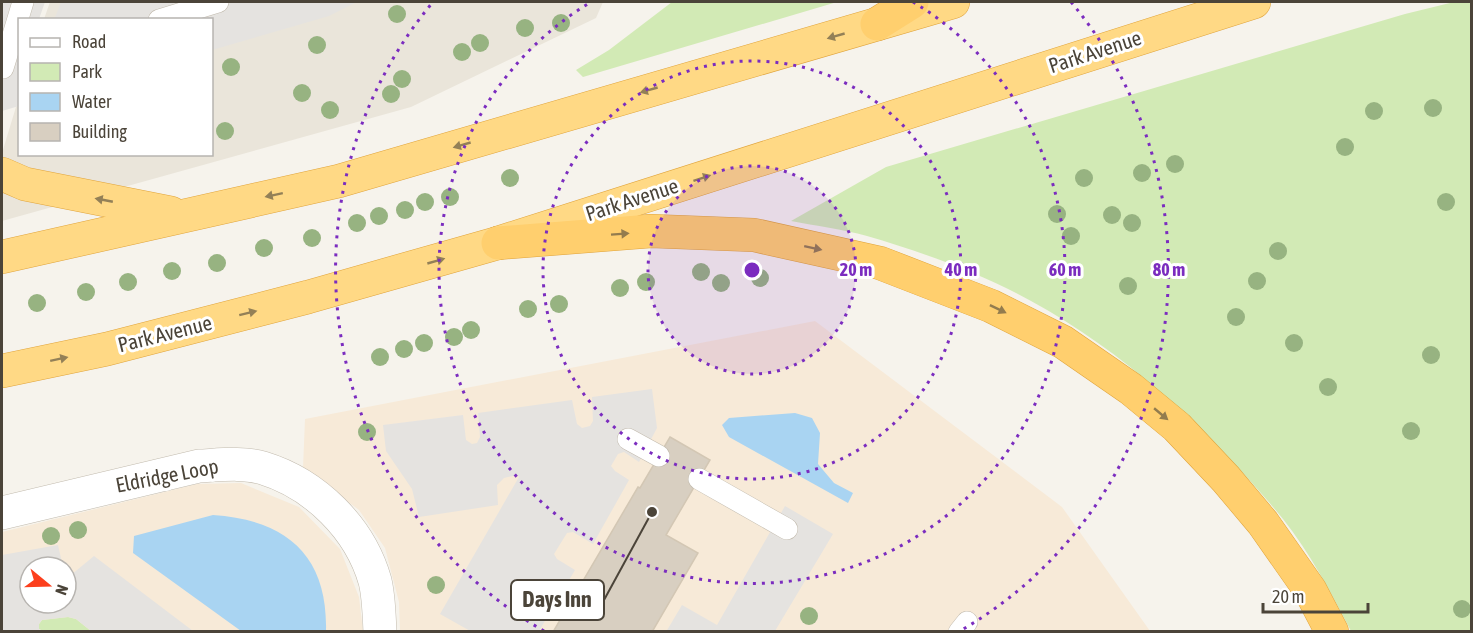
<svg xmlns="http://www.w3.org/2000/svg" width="1473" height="633" font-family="'Asap Condensed',sans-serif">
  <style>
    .residential { fill: #eae5da }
    .commercial { fill: #f7ead8; fill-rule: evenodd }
    .green { fill: #d2eab5 }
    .parking { fill: #e5e3e0 }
    .water { fill: #a9d4f2 }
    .building { fill: #d8cfc1; stroke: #d3c7b4; stroke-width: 1.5 }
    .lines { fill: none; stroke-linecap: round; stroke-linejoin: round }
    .service-casing { stroke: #c2bbae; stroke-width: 22 }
    .minor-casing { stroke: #c2bbae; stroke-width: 34 }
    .trunk-casing { stroke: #e0a43c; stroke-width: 34 }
    .motorway-casing { stroke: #e0a43c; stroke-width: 34 }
    .service { stroke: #fff; stroke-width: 21 }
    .minor { stroke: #fff; stroke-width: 33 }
    .trunk { stroke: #ffd985; stroke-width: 33 }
    .motorway { stroke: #ffcf6e; stroke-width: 33 }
    .tree { fill: #97b381 }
    .oneway { fill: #938057 }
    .oneway2 { fill: #937c4e }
    .ring { fill: none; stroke: #7b2cbf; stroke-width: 3; stroke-dasharray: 3 6 }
    .labels { text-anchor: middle; stroke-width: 6; stroke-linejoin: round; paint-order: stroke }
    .street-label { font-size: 21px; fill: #4b4439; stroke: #fff }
    .centre { fill: #7b2cbf; stroke: #fff; stroke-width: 3 }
    .ring-label { font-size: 18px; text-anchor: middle; font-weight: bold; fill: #7b2cbf; stroke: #fff; stroke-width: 6; stroke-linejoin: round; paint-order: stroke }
    .leader { fill: none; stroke: #4b4439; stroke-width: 2 }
    .callout-dot { fill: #4b4439; stroke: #fff; stroke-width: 2 }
    .callout { fill: #fff; stroke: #4b4439; stroke-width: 2 }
    .callout-label { font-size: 22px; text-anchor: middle; font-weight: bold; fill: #4b4439 }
  </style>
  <rect width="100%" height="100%" fill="#f6f3ec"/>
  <path class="residential" d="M50,2h553l-7,16 -185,89 -409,114v-68l17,-56 1,57h192v-134l-168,-1z"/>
  <path class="commercial" d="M815,321l247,186 88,124h-750l-1,-29 -14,-54 -26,-38 -56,-42 2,-49z
    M241,483l58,24 41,42 19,48 4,34h-361v-99l195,-48zM30,567h36v36h-36z"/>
  <path class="green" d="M672,2h165l-254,75 -7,-7 33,-20z
    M1454,2h17v629h-120c-20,-38 -41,-78 -68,-112 -69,-84 -156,-166 -252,-218 -51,-28 -109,-49 -164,-65 -25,-7 -51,-10 -76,-15l95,-54 519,-153z
    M68,617l8,2 15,12h-48l-4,-2v-5l3,-4z"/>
  <path class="parking" d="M2,2h43l-6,17 -19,1 -1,6 -17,5z
    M61,2h296l-28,14 -117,34v-30h-158z
    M19,40v66l-17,5v-65z
    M652,389l5,39 -18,34 -15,-10 -6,2 -7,12 4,5 14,9 -36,64 -20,-12 -6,1 -13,21 3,5 18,11 -36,61 -67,1 -32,-18 79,-137 -2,-2 -13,3 -7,7 1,20 -79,12 -7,-28 -26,-38 -3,-26 80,-10 3,25 6,4 5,-1 3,-6 -2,-24 94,-13 5,24 5,4 8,-2 3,-5 -1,-24z
    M785,506l48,28 -58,97 -109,1 16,-27 35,20z
    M58,545l5,22h-33v36h36v-30l5,2 23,-19 99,75h-102l-15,-12 -8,-2 -26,3 -3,4v5l4,2h-41v-76z"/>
  <path class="water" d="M795,413l17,5 8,15 -2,31 16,19 19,10 -5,10 -119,-66 -7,-12 7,-7z
    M213,515c73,5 115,40 113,116h-85l-108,-78 1,-17z"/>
  <path class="building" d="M670,437l40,23 -44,75 32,18 -46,79h-99l85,-145 2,1z"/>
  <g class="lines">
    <g class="service-casing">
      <path id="service" d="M159,20l59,-18
        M3,68l20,-66
        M628,439l31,17
        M699,479l88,50
        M959,632l8,-10"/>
    </g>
    <g class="minor-casing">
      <path id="minor" d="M2,513l197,-47c21,-1 44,-4 64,2 52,16 97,60 112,113 4,16 4,34 5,51"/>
    </g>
    <g class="trunk-casing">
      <path id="trunk" d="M2,174l23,10 146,29
        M2,257l337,-76 614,-179
        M2,371l105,-22 201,-52 190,-54 756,-241"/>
    </g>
    <g class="motorway-casing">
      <path id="motorway" d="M877,24l35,-22
        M498,243l153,-12 103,4 126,28 111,43 72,36 68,47 46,38 49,52 37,44 47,67 22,42"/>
    </g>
    <use href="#service" class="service"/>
    <use href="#minor" class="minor"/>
    <use href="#trunk" class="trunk"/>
    <use href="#motorway" class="motorway"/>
  </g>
  <g class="tree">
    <circle cx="397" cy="14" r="9"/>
    <circle cx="561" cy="23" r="9"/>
    <circle cx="525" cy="28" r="9"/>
    <circle cx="480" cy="43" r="9"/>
    <circle cx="317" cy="45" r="9"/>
    <circle cx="462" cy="52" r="9"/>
    <circle cx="231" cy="67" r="9"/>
    <circle cx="402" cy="79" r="9"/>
    <circle cx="302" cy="93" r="9"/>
    <circle cx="391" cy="94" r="9"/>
    <circle cx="1433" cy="108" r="9"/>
    <circle cx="330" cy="110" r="9"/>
    <circle cx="1374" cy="111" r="9"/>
    <circle cx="225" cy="131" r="9"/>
    <circle cx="1345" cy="147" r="9"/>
    <circle cx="1175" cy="164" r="9"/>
    <circle cx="1142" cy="173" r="9"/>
    <circle cx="510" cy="178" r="9"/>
    <circle cx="1084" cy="178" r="9"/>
    <circle cx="450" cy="197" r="9"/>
    <circle cx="425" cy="202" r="9"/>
    <circle cx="1446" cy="202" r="9"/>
    <circle cx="405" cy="210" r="9"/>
    <circle cx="1057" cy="214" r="9"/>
    <circle cx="1112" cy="215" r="9"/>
    <circle cx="379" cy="216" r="9"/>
    <circle cx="357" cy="223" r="9"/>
    <circle cx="1132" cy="223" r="9"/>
    <circle cx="1071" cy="236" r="9"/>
    <circle cx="312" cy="238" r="9"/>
    <circle cx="264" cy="248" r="9"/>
    <circle cx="1278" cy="251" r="9"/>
    <circle cx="217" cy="263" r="9"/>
    <circle cx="172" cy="271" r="9"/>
    <circle cx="701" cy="272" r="9"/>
    <circle cx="760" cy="278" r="9"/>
    <circle cx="1257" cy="281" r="9"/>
    <circle cx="128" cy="282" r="9"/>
    <circle cx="646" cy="282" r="9"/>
    <circle cx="721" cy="283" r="9"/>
    <circle cx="1128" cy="286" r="9"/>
    <circle cx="620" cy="288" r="9"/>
    <circle cx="86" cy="292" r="9"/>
    <circle cx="37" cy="303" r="9"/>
    <circle cx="559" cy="304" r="9"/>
    <circle cx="528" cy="309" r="9"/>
    <circle cx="1236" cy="317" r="9"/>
    <circle cx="471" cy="330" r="9"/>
    <circle cx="454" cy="337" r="9"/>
    <circle cx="424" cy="343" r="9"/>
    <circle cx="1294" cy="343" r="9"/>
    <circle cx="404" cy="349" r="9"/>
    <circle cx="1431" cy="355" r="9"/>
    <circle cx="380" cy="357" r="9"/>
    <circle cx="1328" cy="387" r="9"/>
    <circle cx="1411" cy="431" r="9"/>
    <circle cx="367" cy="432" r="9"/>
    <circle cx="78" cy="530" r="9"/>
    <circle cx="51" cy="536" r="9"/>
    <circle cx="436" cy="585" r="9"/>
    <circle cx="1462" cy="609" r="9"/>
    <circle cx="809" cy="616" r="9"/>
  </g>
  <defs><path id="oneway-solid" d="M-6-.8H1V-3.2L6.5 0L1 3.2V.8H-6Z" transform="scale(1.5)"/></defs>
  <g class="oneway">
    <use href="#oneway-solid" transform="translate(836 36) rotate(164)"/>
    <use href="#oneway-solid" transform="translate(649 90) rotate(164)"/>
    <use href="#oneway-solid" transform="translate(462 145) rotate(164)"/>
    <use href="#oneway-solid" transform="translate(702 178) rotate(-18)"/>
    <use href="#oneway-solid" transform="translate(274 195) rotate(168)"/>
    <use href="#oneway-solid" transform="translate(104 200) rotate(-169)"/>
    <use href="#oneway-solid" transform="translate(436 261) rotate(-16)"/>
    <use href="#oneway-solid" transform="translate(248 313) rotate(-14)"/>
    <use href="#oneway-solid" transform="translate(59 359) rotate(-12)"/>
  </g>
  <g class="oneway2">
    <use href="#oneway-solid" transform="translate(620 234) rotate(-4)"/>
    <use href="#oneway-solid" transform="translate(813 248) rotate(12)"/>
    <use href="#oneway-solid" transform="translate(998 309) rotate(26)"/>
    <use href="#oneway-solid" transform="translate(1161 414) rotate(40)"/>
  </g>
  <circle cx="752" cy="270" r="104" fill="#7b2cbf" fill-opacity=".12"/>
  <g class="ring">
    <circle cx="752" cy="270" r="104"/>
    <circle cx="752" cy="270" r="209"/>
    <path d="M913 2A313 313 0 1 1 591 2"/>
    <path d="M544 631A417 417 0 0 1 433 2M1071 2A417 417 0 0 1 960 631"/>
  </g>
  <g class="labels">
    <g class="street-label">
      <text transform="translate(1095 52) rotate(-18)" y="7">Park Avenue</text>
      <text transform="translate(632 200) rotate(-18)" y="7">Park Avenue</text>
      <text transform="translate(165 334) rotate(-14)" y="7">Park Avenue</text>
      <text transform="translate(167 476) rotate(-11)" y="7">Eldridge Loop</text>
    </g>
  </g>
  <circle cx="752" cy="270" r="9" class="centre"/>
  <g class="ring-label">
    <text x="856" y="276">20 m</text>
    <text x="961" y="276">40 m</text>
    <text x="1065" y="276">60 m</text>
    <text x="1169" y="276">80 m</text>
  </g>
  <path class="leader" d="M652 512L604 600"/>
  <circle class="callout-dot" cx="652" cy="512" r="6"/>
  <rect class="callout" x="511" y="580" width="93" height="40" rx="6"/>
  <g class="callout-label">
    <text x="557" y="607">Days Inn</text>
  </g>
  <rect width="1473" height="633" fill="none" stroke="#4b4439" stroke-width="6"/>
  <rect x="18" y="18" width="195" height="138" fill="#ffffff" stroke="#b7b4b0" stroke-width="1.5"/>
  <rect x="30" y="38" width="30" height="9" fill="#ffffff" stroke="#b7b4b0" stroke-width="1.5"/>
  <text x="72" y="48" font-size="18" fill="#4b4439">Road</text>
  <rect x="30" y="63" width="30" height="18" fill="#d2eab5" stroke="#b7b4b0" stroke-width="1.5"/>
  <text x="72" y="78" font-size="18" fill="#4b4439">Park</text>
  <rect x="30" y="93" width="30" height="18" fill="#a9d4f2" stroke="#b7b4b0" stroke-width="1.5"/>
  <text x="72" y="108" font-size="18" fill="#4b4439">Water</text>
  <rect x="30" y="123" width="30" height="18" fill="#d8cfc1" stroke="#b7b4b0" stroke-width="1.5"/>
  <text x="72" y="138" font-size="18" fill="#4b4439">Building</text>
  <g transform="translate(48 585) rotate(109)"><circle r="28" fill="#ffffff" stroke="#b7b4b0" stroke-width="1.5"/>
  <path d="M0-4.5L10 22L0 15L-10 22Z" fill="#fc3f1d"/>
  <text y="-9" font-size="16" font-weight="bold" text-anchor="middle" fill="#4b4439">N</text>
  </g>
  <path d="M1263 603v9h105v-9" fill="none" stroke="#4b4439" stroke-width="3"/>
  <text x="1272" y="603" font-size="18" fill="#4b4439" stroke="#ffffff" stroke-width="4.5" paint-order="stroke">20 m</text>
</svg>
